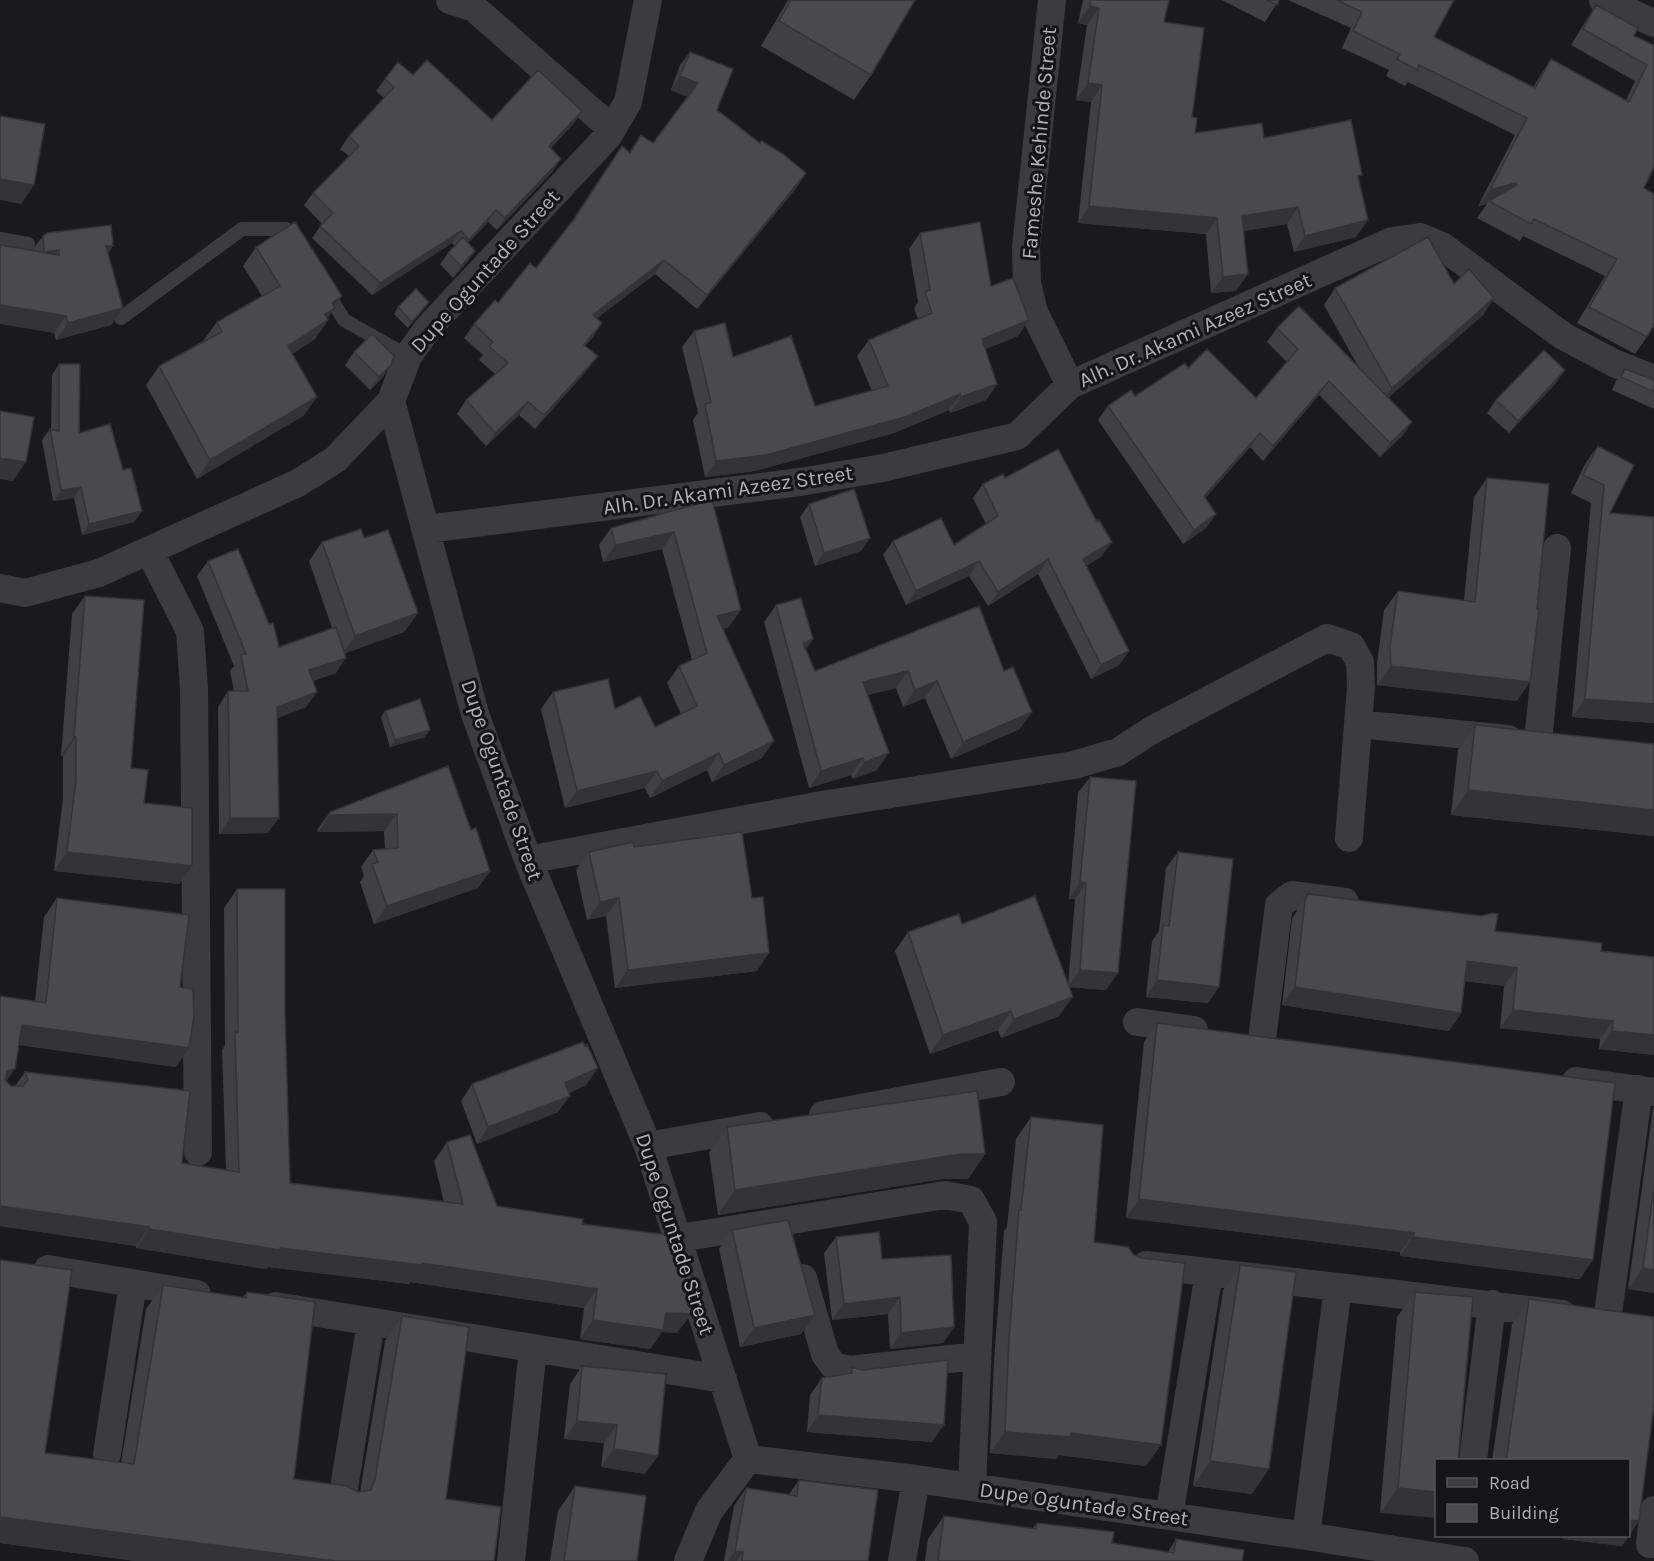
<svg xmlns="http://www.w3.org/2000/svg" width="1654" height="1561" font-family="Karla,sans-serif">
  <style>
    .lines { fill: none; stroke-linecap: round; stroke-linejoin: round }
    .lane { stroke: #3b3c40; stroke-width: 14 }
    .street { stroke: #3b3c40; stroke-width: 28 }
    .wall { fill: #3f4042 }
    .shaded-wall { fill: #333436 }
    .building { fill: #494a4d; stroke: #333436; stroke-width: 1.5 }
    .labels { text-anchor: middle; stroke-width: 6; stroke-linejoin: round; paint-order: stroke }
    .street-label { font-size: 21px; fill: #aeb2b9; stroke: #151517 }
  </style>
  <rect width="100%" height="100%" fill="#1a1a1c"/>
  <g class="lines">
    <path class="lane" d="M0,239l28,5
      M326,290l18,30 64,36
      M121,318l121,-89h44l8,12"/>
    <path class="street" d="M450,0l24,8 138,121
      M648,0l-20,102 -20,34 -179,191 -21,29 -17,45 84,313 53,146 120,286 100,313 168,20 390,57 32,-249 224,27
      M1052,0l-26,248 1,35 7,29 36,73
      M1603,0l51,23
      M427,529l373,-47 83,-14 134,-32 53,-51 322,-144 28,-4 22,9 121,90 51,27 40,16
      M149,550l41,81 4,58 4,463
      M0,588l25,5 74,-20 199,-90 38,-24 55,-58
      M1358,724l150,15
      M1538,742l19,-194
      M528,860l294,-55 252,-40 44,-13 34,-22 175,-92 24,8 9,16 1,25 -12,151
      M1137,1022l57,8
      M1262,1039l17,-134 13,-10 53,7
      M1576,1081l78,11
      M823,1115l178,-33
      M648,1146l112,-20
      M680,1238l265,-43 26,5 12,22 -11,265
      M1146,1265l192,22
      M48,1269l149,25
      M803,1278l22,76 8,11 16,5 128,-14
      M275,1306l448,73
      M1607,1321l32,-232
      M107,1454l26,-171
      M1473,1460l19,-156
      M342,1500l29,-178
      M1169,1516l40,-243
      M1306,1536l159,25
      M1650,1544l4,-34
      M511,1561l22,-213
      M688,1561l21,-50 39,-52
      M902,1561l14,-82"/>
  </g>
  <path class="wall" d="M788,0h127l-44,75 -17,25 -93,-54z
    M1083,0h86l-5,22 28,95 3,16 69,5 95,42 -3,57 -62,15 -7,-28 -44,7 -7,60 -25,2 -5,-59 -128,-11 13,-121 -15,-2 11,-75 -9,-2z
    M1222,0h57l-14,22z
    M1288,0h166l-20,37 99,50 7,-11 11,-17 75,41 9,-19 -64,-36 14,-23 11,-17 38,31 20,9 -10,143 3,149 -12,17 -58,-31 28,-47 -82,-40 -3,5 -43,-23 10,-14 -9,2 37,-71 -107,-53 -3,4 -19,-10 3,-6 -47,-22 9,-20z
    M690,52l27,58 43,33 46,30 -9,14 -100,122 -42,-35 -58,44 -4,19 -8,9 3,23 -53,60 -16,-14 -33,31 -29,-32 9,-14 29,-26 -16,-14 4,-5 -19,-17 10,-14 62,-56 93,-116 12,-17 12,8 35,-46 -17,-7 9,-25z
    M413,75l79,45 90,-9 -8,12 -23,25 2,23 -56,59 -9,-8 -20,21 7,8 -8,11 -14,16 -13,-14 8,-11 7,-7 -3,-3 -80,52 -60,-57 10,-14 -18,-19 9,-12 36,-37 -9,-7 9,-13 35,-38 -8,-7 9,-12z
    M920,233l71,53 27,50 -33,13 12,35 -11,16 -36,13 -1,-3 -55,23 -139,38 -50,6 -12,-57 5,-7 -16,-66 12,-16 39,26 82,49 57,-15 -15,-35 12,-16 49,-21 -4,-11 4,-6 -9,-53z
    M43,236l70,10 -5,7 15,55 -12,17 -55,15 -24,-90z
    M256,247l86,49 -15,23 1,1 -13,19 -23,15 25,43 -14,19 -106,63 -51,-94 13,-19 44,-25 14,-19 45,-26 -19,-30z
    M1454,284l40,14 -11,17 -95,83 24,24 -10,14 -22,21 -61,-62 -56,66 -13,-14 -45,51 11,16 -10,14 -23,16 -85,-124 10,-14 27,-10 53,-28 68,30 31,-36 -20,-20 10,-14 82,40 -35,-63 11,-17z
    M429,302l-21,26 -14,-14 4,-7z
    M354,352l37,13 -9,13 -12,12 -25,-25z
    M59,364l20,69 44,37 19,41 -8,11 -52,13 -8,-37 -21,3 -11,-61 8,-11h1l1,-54z
    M1625,369l29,11v29l-42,-19 4,-9z
    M1556,383l-47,50 -22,-20 9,-13z
    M1598,446l12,67 44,4v206l-82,-6 19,-214 -20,-10 14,-29z
    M1005,478l97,78 -16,10 43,85 -10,14 -28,14 -53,-105 -50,32 -19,-30 -63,29 -23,-50 10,-14 61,4 32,-21 -13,-26 10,-14z
    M1487,478l50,131 -20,92 -140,-16v-21l7,-54 14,-19 66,9 10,-103z
    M712,500l17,127 -6,2 39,129 -50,24 -5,-12 -57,28 -5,-10 -80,20 -24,-99 12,-17 62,17 40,18 26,-13 -14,-31 12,-17 13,-6 -30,-111 -59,13 -4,-17 12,-17z
    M809,504l52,47 -46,15 -15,-49z
    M364,538l54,75 -14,19 -59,21 -9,20 -23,8 -7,26 -29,11 -9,115 -49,1 -1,-127 10,-16h6l-4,-20 4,-5 -37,-90 11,-15 61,63 10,23 53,-19 -23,-67 13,-19z
    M85,596l46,172 13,35 48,63 -13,18 -125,-13 9,-73v-42h-2l11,-142z
    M776,605l37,34 -7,10 9,22 164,-65 41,123 -69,30 -26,-61 -22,9 -7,-19 -28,7 9,75 -24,9 -2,-4 -42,13 -45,-166z
    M385,711l40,26 -35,10 -9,-30z
    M1475,725l179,19v92l-203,-21 7,-65z
    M448,766l23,64 19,41 -12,17 -104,36 -14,-42 4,-6 -3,-9 12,-17 12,-1 -1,-18 -66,1 -1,-2 13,-18z
    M1090,777l16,213 -37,-3 -10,29 -58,22 -3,-8 -68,24 -35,-103 13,-19 54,-8 106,62 7,-87h-6l9,-106z
    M634,847l123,124 -142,17 -9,-72 -19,4 -11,-50 13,-18z
    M1178,852l30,151 -62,-6 6,-56 7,-10 7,-63z
    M237,889l48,124 5,170 154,19 -10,-41 13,-19 50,64 178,36 16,72 -14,19 -15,-1 -12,17 -57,-8 -13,-2 4,-31 -174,-26 -1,2 -141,-17 -2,2 -130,-21v-2l-136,-20v-230l35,5 9,-84 13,-19 123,89 -4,80 -157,-22 -13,37 5,4h4l10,-14 157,91 44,7 -4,-120 3,-5 -1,-137z
    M1308,894l293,57 53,6v98l-55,-6 1,-10 -100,-11 4,-42 -39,-5 -4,32 -12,18 -167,-26 10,-86 4,-7z
    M1157,1023l423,256 -180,-23v-4l-274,-34 18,-176z
    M472,1084l114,1 -17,8 -11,19 -81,32 -16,-43z
    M1654,1107v186l-26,-4 25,-181z
    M1031,1117l63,125 52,224 -87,-11 -3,4 -66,-6 4,-93 10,-129 3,-4 9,-88z
    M727,1127l258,27 -17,25h-26l-224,36 -9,-63z
    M732,1230l69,104 -61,13 -21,-98z
    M836,1237l46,22 72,68 -11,16 -53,6 -2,-35 -56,6 -8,-67z
    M0,1260l45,193 76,10 25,-154 17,-24 80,12 4,-5 47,187 63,13h3l25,-151 17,-25 44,183 48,62h-358l-136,-18z
    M1240,1265l12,229 -59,-8 30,-196z
    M1415,1292l43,169 -78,52 17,-196z
    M1529,1299l125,18v87l-15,117 -17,25 -59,-7 1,-3h65v-75h-137l20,-137z
    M582,1366l63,108 -44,-7 3,-24 -40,-4 6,-55z
    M851,1367l81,75 -125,-10 3,-37 12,-17 25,-5z
    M799,1480l69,81h-144l10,-55 12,-18 43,6z
    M575,1486l62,75h-87l8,-50z
    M944,1516l89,12 4,-5 75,20 56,9 8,-13 66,22h-317l3,-22z"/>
  <path class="shaded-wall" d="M1090,6l9,2 -12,17 -9,-2z
    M680,76l18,7 -10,14 -17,-7z
    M1088,83l14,2 -11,17 -15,-2z
    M582,111l-8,12 -33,36 8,-13z
    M561,159l-8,12 -56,59 8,-12z
    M806,173l-9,14 -100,122 10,-14z
    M0,179l34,6 -13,19 -21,-4z
    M1516,183l-11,17 -16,1 -2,3 -9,2 12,-16z
    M1089,206l128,12 -11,16 -128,-11z
    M1298,207l-11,17 -57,9 12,-17z
    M496,210l-8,12 -28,30 9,-12z
    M1368,220l-12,17 -62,15 11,-16z
    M461,231l-9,12 -80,52 8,-12z
    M106,246h7l-12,17z
    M59,250l-12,17 -3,-15z
    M475,251l-8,11 -14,16 8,-12z
    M664,260l-9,14 -72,55 10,-14z
    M1248,274l-12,17 -25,2 12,-16z
    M342,296l-17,27 3,-3 -13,19 -41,26 14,-19 44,-43z
    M1494,298l-11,17 -103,90 12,-17z
    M0,305l66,11 -12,17 -54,-9z
    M123,308l-12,17 -55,15 12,-17z
    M1029,320l-11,16 -47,19 11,-16z
    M602,323l-9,14 -19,21 10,-13z
    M598,356l-10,13 -53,60 9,-14z
    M391,365l-9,13 -12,12 9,-13z
    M1565,370l-9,13 -47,50 9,-12z
    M1329,381l-10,14 -56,66 10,-15z
    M997,384l-11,16 -36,13 11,-16z
    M960,394l-11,16 -55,23 -139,38 -50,6 11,-16z
    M317,397l-14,19 -106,63 13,-19z
    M528,402l-9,13 -33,31 9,-13z
    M1412,422l-10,14 -22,21 10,-14z
    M1260,433l-10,14 -56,64 10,-15z
    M0,458l26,4 -13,19 -13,-2z
    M81,487l-7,11 -21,3 8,-11z
    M142,511l-8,11 -52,13 7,-11z
    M1216,514l-10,14 -23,16 11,-14z
    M674,532l-12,17 -59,13 12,-17z
    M870,538l-9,13 -46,15 9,-13z
    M1112,542l-10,14 -29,17 10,-14z
    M1048,559l-10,15 -50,32 10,-14z
    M979,561l-10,15 -63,29 10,-14z
    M741,610l-12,17 -24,6 12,-17z
    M418,613l-14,19 -63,23 14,-19z
    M813,639l-12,17 2,-13z
    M1129,651l-10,14 -28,14 10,-14z
    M346,658l-10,15 -38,13 11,-16z
    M1391,666l139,16 -13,19 -140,-16z
    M908,671l-12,17 -45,11 12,-17z
    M937,681l-12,17 -22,9 12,-17z
    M317,692l-11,15 -40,16 11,-16z
    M1585,699l69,5v19l-82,-6z
    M1032,712l-12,17 -69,30 12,-17z
    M430,730l-5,7 -35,10 5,-7z
    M74,737h2l-13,19h-2z
    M774,741l-12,17 -50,24 12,-17z
    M719,753l-12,17 -57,28 12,-17z
    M889,753l-12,17 -24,9 12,-17z
    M863,758l-12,17 -42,13 12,-17z
    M657,771l-12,17 -80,20 12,-17z
    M1468,790l186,20v26l-203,-21z
    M397,814l-13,17 -66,1 12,-17z
    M230,818h49l-11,15 -49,1z
    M67,852l125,14 -13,18 -125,-13z
    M490,871l-12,17 -104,36 13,-18z
    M1080,882l6,1 -11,16h-6z
    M619,898l-13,18 -19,4 13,-18z
    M769,953l-12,18 -142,17 13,-18z
    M1467,961l50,7 -13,18 -49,-6z
    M1080,970l38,3 -12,17 -38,-3z
    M1157,980l62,7 -11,16 -62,-6z
    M1295,987l166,26 -12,18 -167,-26z
    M1073,997l-14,19 -58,22 13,-19z
    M1513,1010l100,11 -13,18 -100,-11z
    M1011,1011l-13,19 -68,24 13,-19z
    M22,1025l167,23 -13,19 -167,-24z
    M1612,1031l42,4v20l-55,-6z
    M598,1068l-12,17 -32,15 11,-17z
    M15,1069l-13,18 5,-16z
    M570,1096l-12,16 -81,32 11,-17z
    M960,1154h25l-17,25h-26l-224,36 17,-25z
    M1139,1199l275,34 -14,19 -274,-34z
    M0,1206l149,21 -13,19 -136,-20z
    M149,1229l131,19 142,15 175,26 -13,19 -174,-26 -1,2 -141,-17 -2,2 -130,-21z
    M1413,1237l180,23 -13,19 -180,-23z
    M1643,1268l11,2v23l-26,-4z
    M900,1297l-12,17 -56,6 12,-16z
    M666,1313l25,1 -14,19 -15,-1 -12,17 -70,-10 13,-19z
    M815,1315l-14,19 -61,13 14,-19z
    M954,1327l-11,16 -53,6 11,-16z
    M818,1415l126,10 -12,17 -125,-10z
    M577,1421l40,4 -13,18 -40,-4z
    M1005,1432l66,1 90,12 -15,21 -87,-11 -3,4 -66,-6z
    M614,1449l44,7 -13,18 -44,-7z
    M1210,1461l59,8 -17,25 -59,-8z
    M1398,1488l39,4v26l-57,-5z
    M0,1517l335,44h-199l-136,-18z
    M1629,1520l10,1 -17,25 -59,-7 2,-3h64z
    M735,1551l8,1 -6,9h-9z"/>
  <path class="building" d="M791,0h124l-44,75 -92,-54z
    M1091,0h78l-5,22 40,6 -12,89 5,1 -2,15 67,-10 2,15 87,-18 11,55 -4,1 10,44 -63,16 -7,-29 -56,9 6,58 -25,3 -6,-59 -128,-12 13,-121 -14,-2 11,-75 -9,-2z
    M1267,0h12l-2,5z
    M1337,0h117l-20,37 101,51 16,-29 78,43 18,-37 -64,-36 13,-24 42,23 -4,8 20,9v122l-10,21 10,6v131l-7,12 -58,-30 28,-48 -83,-40 -3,5 -42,-23 28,-16 -1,-2 -26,7 37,-72 -108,-53 -2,5 -20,-11 3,-5 -47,-23 9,-19z
    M690,52l43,17 -16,41 43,33 2,-2 21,13 23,19 -99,122 -43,-35 -71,55 9,8 -18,22 14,11 -54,59 -16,-13 -33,31 -29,-33 42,-37 -19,-17 4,-4 -19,-18 21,-24 3,3 32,-40 6,5 38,-49 48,-73 8,7 11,-18 12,8 45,-60 -18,-7z
    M427,60l65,60 46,-50 44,41 -33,35 12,13 -56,59 -9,-8 -27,30 -8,-9 -81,52 -60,-57 13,-13 -20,-20 46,-47 -10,-10 45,-49 -9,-8 13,-17 15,13z
    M0,116l45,8 -11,61 -34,-6z
    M295,222l47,74 -10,7 3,5 -10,6 3,6 -40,26 29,51 -107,63 -51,-94 63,-34 -5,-10 63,-36 -24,-39z
    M980,222l11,64 22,-8 16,42 -47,19 15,45 -36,13 -1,-3 -55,23 -139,38 -50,6 -11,-57 6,-2 -17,-71 31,-8 8,34 58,-21 24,70 73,-20 -19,-46 63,-27 -7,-21 5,-2 -10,-57z
    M111,225l2,21h-7l17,62 -55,15 -2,-7 -66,-11v-60l59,10v-5l-15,2 -1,-16 4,-3z
    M463,237l12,14 -14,15 -13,-13z
    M1428,237l26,47 15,-15 25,29 -102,90 -57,-100z
    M416,289l13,13 -17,20 -14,-15z
    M1299,306l113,116 -22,21 -61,-62 -56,65 -13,-13 -56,63 12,18 -22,16 -86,-124 23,-16 4,6 50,-33 3,5 19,-19 49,49 42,-49 -21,-21z
    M372,334l22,22 -3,9 -12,12 -25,-25z
    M1544,350l21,20 -47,51 -22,-21z
    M59,364h21l-1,69 31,-9 13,46 8,-2 11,43 -53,13 -8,-37 -20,3 -11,-61 9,2z
    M1625,369l29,11v12l-33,-15z
    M0,411l34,6 -8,45 -26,-4z
    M1598,446l36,19 -24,48 44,4v187l-69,-5 19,-214 -21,-10z
    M1058,449l39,73 2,-2 13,22 -29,17 46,92 -28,14 -53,-106 -50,33 -19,-31 -63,30 -23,-50 48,-23 13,27 44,-29 -15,-32 20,-10 2,4z
    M1487,478l62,6 -12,125h2l-9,73 -139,-16 -1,-21 8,-54 77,11z
    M854,489l16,49 -46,15 -15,-49z
    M712,500l29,110 -24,6 57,125 -50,24 -5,-12 -57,28 -5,-10 -80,20 -24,-99 55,-13 7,30 25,-13 15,31 42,-21 -18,-40 28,-13 -33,-121 -59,13 -4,-17z
    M361,529l3,9 24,-8 30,83 -63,23 -33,-94z
    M238,549l31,75 4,-1 6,24 57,-20 10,31 -37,12 8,22 -40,15 2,111h-49l-2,-127h20l-7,-36 5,-1 -38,-93z
    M85,596l59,4 -13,168 17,2 -4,33 48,5v58l-125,-14 9,-72v-43h-2z
    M801,598l12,41 -10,4 12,28 164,-65 25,65 9,-4 19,45 -69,30 -26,-61 -22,9 -7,-19 -45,11 26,71 -24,9 -2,-4 -42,13 -45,-166z
    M420,699l10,31 -35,10 -10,-29z
    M1475,725l179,19v66l-186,-20z
    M448,766l23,64 5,-2 14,43 -103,35 -15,-42 6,-2 -5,-12 25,-2 -1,-34 -67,1v-3z
    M1090,777l46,4 -18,192 -38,-3 6,-87 -6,-1z
    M742,832l10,66 11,-1 6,56 -141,17 -9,-72 -19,4 -11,-50 44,-10 1,5z
    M1178,852l55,7 -14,128 -62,-7 6,-55 6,1z
    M237,889h48v124l5,170 173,21 -16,-62 23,-7 27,71 86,13 -1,5 94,12 -1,6h6l12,39 -2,33 -25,-1 -3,17 -57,-8 -13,-2 4,-31 -175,-26v2l-142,-17v2l-131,-21v-2l-149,-21v-210l46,7 11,-105 132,17 -9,72 13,2 1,26 -5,33 -167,-23 -7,44 -8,2 -2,9 6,6h12l5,-6 -3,-8 165,19 -8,72 57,9 -4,-140h3z
    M1308,894l173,22 11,-3 6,1 -3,17 107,12 -1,8 53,6v78l-42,-4 1,-10 -100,-11 4,-42 -50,-7 -6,52 -166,-26 10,-86z
    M1035,896l38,101 -59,22 -3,-8 -68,24 -35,-103 51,-18 3,10z
    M1157,1023l458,60 -22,177 -180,-23 1,-4 -275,-34z
    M583,1042l2,4 2,-1 11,23 -33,15 5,13 -82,31 -16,-43z
    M977,1091l8,63h-25l-225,36 -8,-63z
    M1031,1117l72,8 -9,117 34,5 6,8 8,3 43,5 -24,182 -90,-12v4l-66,-5 4,-93 10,-129h2z
    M1654,1187v83l-11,-2z
    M788,1220l27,95 -61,13 -22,-98z
    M879,1232l3,27 69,-4 3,72 -53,6 -1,-36 -56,7 -8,-67z
    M0,1260l72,10 -27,183 89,11 29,-179 83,13 1,-6 68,10 -21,177 53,7 10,6 14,-2 4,-11 27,-163 67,11 -23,172 55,8 -7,54h-159l-335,-44z
    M1240,1265l56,7 -27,197 -59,-8z
    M1415,1292l58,5 -15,164h-21v31l-39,-4z
    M1529,1299l125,18v87l-15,117 -10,-1v-59h-123z
    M948,1360l-4,65 -126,-10 4,-37 30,-5 -1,-6 12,3z
    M582,1366l84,8 -8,82 -44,-7 3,-24 -40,-4z
    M799,1480l79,10 -10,71h-126l1,-9 -8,-1 11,-63 51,8z
    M575,1486l71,10 -9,65h-73z
    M944,1516l92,13 1,-6 77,9 -2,11 62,10 2,-14 68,11 -2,11h-304z"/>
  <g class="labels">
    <g class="street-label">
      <text transform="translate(1039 143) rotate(-85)" y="7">Fameshe Kehinde Street</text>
      <text transform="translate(485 271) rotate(-48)" y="7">Dupe Oguntade Street</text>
      <text transform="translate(1195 330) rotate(-24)" y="7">Alh. Dr. Akami Azeez Street</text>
      <text transform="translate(728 490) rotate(-8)" y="7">Alh. Dr. Akami Azeez Street</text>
      <text transform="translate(502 780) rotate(71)" y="7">Dupe Oguntade Street</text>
      <text transform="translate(675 1234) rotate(72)" y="7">Dupe Oguntade Street</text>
      <text transform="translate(1084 1504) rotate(8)" y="7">Dupe Oguntade Street</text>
    </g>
  </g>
  <rect x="1435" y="1459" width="195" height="78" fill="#151517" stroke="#525458" stroke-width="1.5"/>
  <rect x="1447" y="1478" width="30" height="9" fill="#3b3c40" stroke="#525458" stroke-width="1.5"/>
  <text x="1489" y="1489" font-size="18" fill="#aeb2b9">Road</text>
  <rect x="1447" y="1504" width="30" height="18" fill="#494a4d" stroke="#525458" stroke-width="1.5"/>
  <text x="1489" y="1519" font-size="18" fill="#aeb2b9">Building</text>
</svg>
